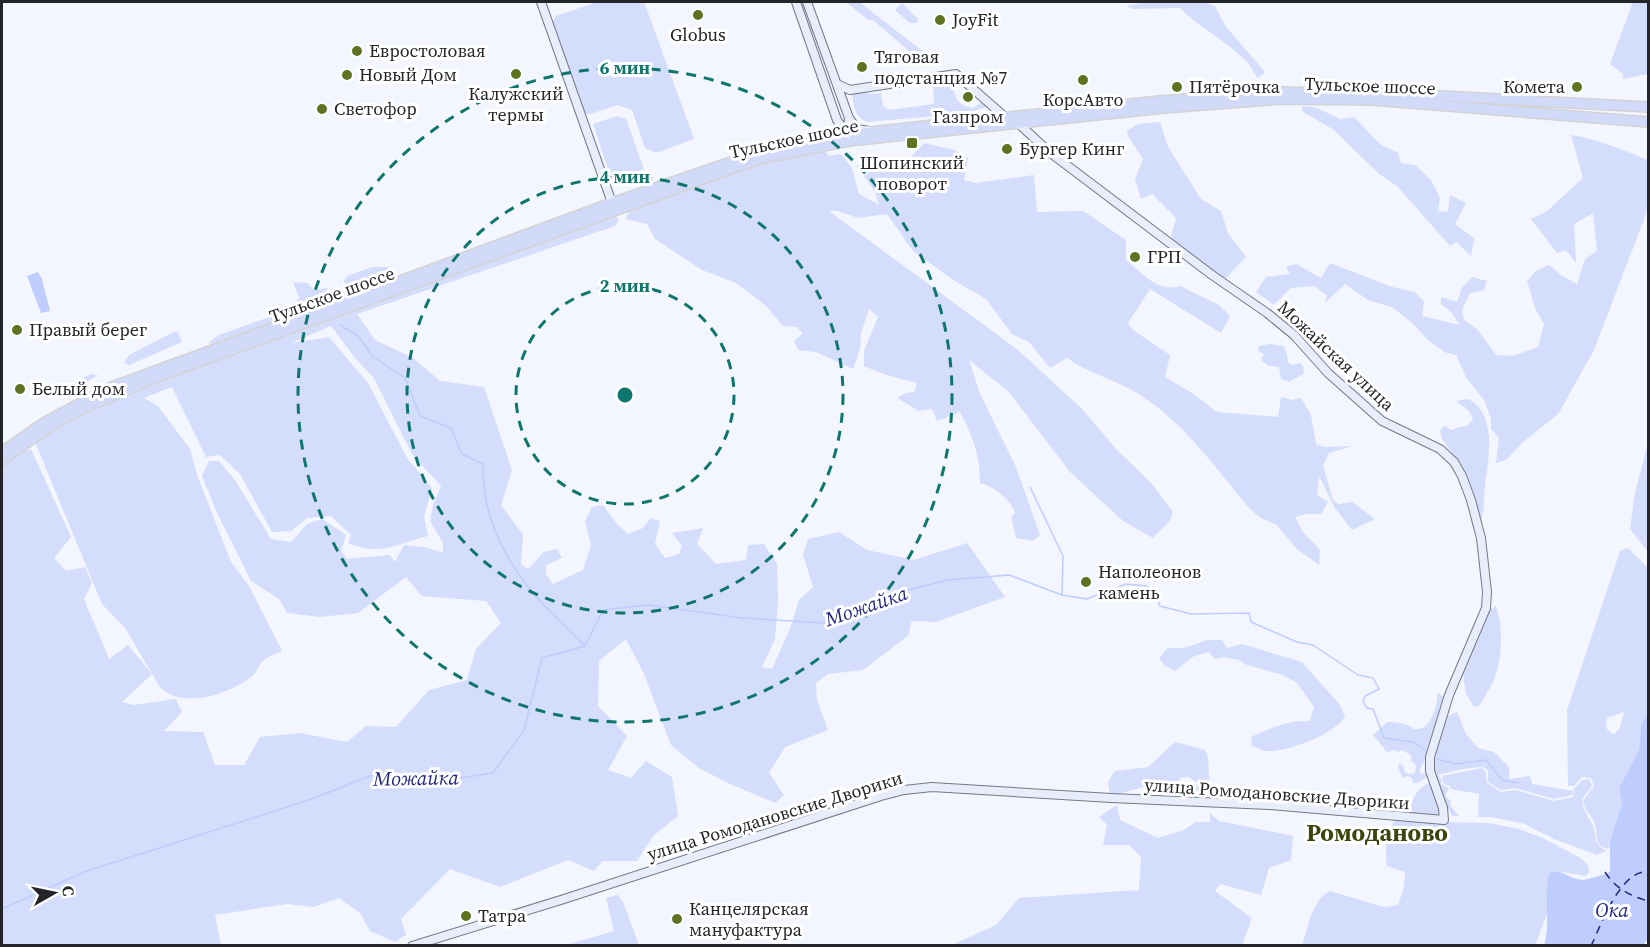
<svg xmlns="http://www.w3.org/2000/svg" width="1650" height="947" font-family="'Source Serif 4',serif">
  <style>
    .green { fill: #d4ddfb; fill-rule: evenodd }
    .water { fill: #becdfe }
    .lines { fill: none; stroke-linecap: round; stroke-linejoin: round }
    .stream { stroke: #becdfe; stroke-width: 1.5 }
    .ferry { stroke: #212781; stroke-width: 1.5; stroke-dasharray: 8 6; stroke-linecap: butt }
    .secondary-casing { stroke: #757883; stroke-width: 10 }
    .primary-casing { stroke: #d3d3d4; stroke-width: 12 }
    .secondary { stroke: #e8edfc; stroke-width: 8 }
    .primary { stroke: #d1daf9; stroke-width: 9 }
    .ring { fill: none; stroke: #0f766e; stroke-width: 3; stroke-dasharray: 10 8 }
    .poi-dot { fill: #5e7222; stroke: #fff; stroke-width: 2 }
    .labels { text-anchor: middle; stroke-width: 6; stroke-linejoin: round; paint-order: stroke }
    .poi-label { font-size: 18px; fill: #242529; stroke: #fff; text-anchor: start }
    .street-label { font-size: 18px; fill: #242529; stroke: #fff }
    .water-label { font-size: 20px; font-style: italic; fill: #212781; stroke: #fff }
    .district-label { font-size: 24px; font-weight: bold; fill: #39470f; stroke: #fff }
    .centre { fill: #0f766e; stroke: #fff; stroke-width: 3 }
    .ring-label { font-size: 18px; text-anchor: middle; font-weight: bold; fill: #0f766e; stroke: #fff; stroke-width: 6; stroke-linejoin: round; paint-order: stroke }
  </style>
  <rect width="100%" height="100%" fill="#f3f6ff"/>
  <path class="green" d="M597,2h47l50,137 -38,14 -11,-5 -13,-38 -14,-5 -28,9h-6l-32,-90 4,-8z
    M846,2h13l65,50v5h-8l-43,-37h-5z
    M1171,2h35l9,4 11,21 39,45 -7,6c-5,-5 -6,-11 -11,-16 -20,-21 -47,-34 -67,-54l-48,1 -5,-3 13,-3z
    M1633,2h15v72l-25,5v-5l-13,-10z
    M902,3l16,16 -1,4h-7l-15,-13z
    M949,80c8,14 4,25 24,28l10,-7 3,6 -18,6 -100,9c-14,-5 -14,-15 -16,-29 10,-2 18,2 29,0l2,13 6,4 45,-6 -1,-21z
    M1302,106l13,1 25,12 14,-2 27,28 17,8 3,10 14,2 16,15 9,18 -2,13 10,1 2,-17 16,8 -11,21 19,14 -3,18 -15,-14 -6,4 -53,-60 -18,-12 -45,-44 -31,-18z
    M617,116l9,3 18,50 -32,12 -19,-57z
    M1160,122l8,25 33,52 20,12 7,22 18,24 -21,22 -55,-38 6,-23 -24,-24 -11,5 -6,-20 8,-20 -15,-23 -1,-5 11,-7z
    M1571,135c27,4 52,15 77,25v43l-2,11 -52,136 -36,64 -35,28 -17,18 -10,3 3,-25 -8,-9v-10l-7,-19 -17,-21 -11,-24 -12,-3 -16,-12 -16,-17 -20,-16 -24,-7 -23,-16 -20,19 2,-7 -13,-10 -23,2 -17,17 -18,-13 10,-15 24,-3 -4,-7 10,-3 25,14 9,-15 62,24 22,5 10,9 -2,15 38,9 -9,-13 -10,-8v-7l16,5 5,-14 10,-11 15,4 -3,9 -14,3 -8,17 2,10 13,9 19,26 17,1 25,-9 6,-23 -9,-16 -8,-27 9,-10 13,-6 12,10 16,9 8,-25 12,-8 -4,-38 -19,11 2,39 -10,-13 -9,3 -26,-34 15,-7 37,-34z
    M924,143l30,7 14,8 -4,22 12,3 58,-8 3,37 46,-1 43,29v20c17,13 31,33 54,26l39,19 11,11 -9,17 -71,-44 -22,34 5,7 37,25 -5,22 27,16 25,19 61,5 3,-20 11,3 9,-2 10,17 5,29 9,3 28,-1 -24,7 -6,13 10,34 6,4 13,-2 23,17 -23,11 -17,-22 -16,-32 -2,19 11,7 -7,12h-15l-11,3 8,15 17,18 -1,15 -23,-17 -19,-23 -16,-7 -12,-10c-34,-41 -66,-87 -112,-115 -23,-14 -47,-19 -70,-35l-17,10 -21,-26 -17,-8 -26,-35 -33,-19 -40,-29 -26,-37 -29,4 -20,-7h-9l189,139 64,59 34,40 36,35 21,28 -4,10 -16,16 -30,-17 -53,-49 -61,-80 -40,-32 11,34 36,73 24,68 -7,6 -17,-3 -5,-21 4,-4c-4,-14 -22,-27 -35,-30 0,-29 -7,-46 -20,-71l-23,9 -5,-12 -13,2 -22,-13 8,-5 9,-1 3,-9 -31,-8 -22,-9v-15l14,-34 -9,-8 -8,24 -1,16 -7,20 -37,-17 -18,-2 -4,-9 9,-8 -6,-6 -14,-1 -18,-21 -29,-22 -34,-13 -47,-31 -8,-15 -22,-5 4,-7c63,-27 129,-49 195,-63l5,7 12,-2 11,14 7,26 20,11 -4,-13 -11,-16 9,-8 32,-4z
    M614,216l5,3 -4,7 -258,88 18,26 38,18 27,23 44,6 28,83 -11,35 22,30 -2,29 7,5 16,-17 13,-3 5,9 -16,7v9l7,10 30,-14 8,-24 -6,-25 7,-14 11,-2 14,19 11,10 15,-6 8,-10 9,3 -5,23 10,14 14,-4 3,-8 -10,-13 31,-5 -6,16 19,20 30,-4 2,-15 16,-1 13,20 1,37 -3,38 -13,28 10,2 19,-43 8,-26 14,-13 -10,-32 5,-16 31,-7 28,18 47,10 53,-17 38,54 -69,25 -25,-1 -2,14 -46,35 -35,4 -12,9 1,17 11,30 -43,17 -16,26 15,22 -9,8 -45,-19 -31,-16 -28,-23 -27,-71 -18,-35 -27,22 -1,45 29,30 -19,34 23,8 15,-17 26,16 6,39 -25,20 -16,25h-34l-9,10 -26,-11 -68,27 -50,-18 -49,50 5,16 -11,7 -25,-11 -10,-18 -21,-15 -26,9 -26,-3 -72,11 6,30h-219v-479l21,-15 8,-2 40,88 -17,21 12,13 19,-4 7,16 -8,16 25,60 19,-14 24,29 -30,28 11,3 43,-6 6,13 -18,19 39,1 12,33h29l16,-28 40,-4 47,9 19,-16 30,1 33,-37 38,-10 9,-31 25,-26 -15,-22 -64,-5 -16,-19 -48,36 -38,4 -33,-4 -8,-14 -28,-18 -34,-68 -15,-37 7,-15h10l16,19 36,59 20,3 16,-18 15,-5 24,16 -5,16 6,8 42,-4 6,7 9,-17 20,2 19,6v-10l-13,-22 3,-16 8,-19 -29,-32 -38,-76 -19,-20 -24,-32 -40,17 38,-6 39,46 39,75 25,30 -8,29 4,19c-19,4 -36,14 -56,13 -8,0 -16,-4 -24,-5l3,-9 -20,-19 -24,2 -16,13 -19,1 -32,-58 -20,-19 -14,2 -34,-70 -28,11 14,8 32,43 7,26 34,87 18,24 33,65c-6,3 -16,6 -20,11 -4,5 -6,12 -11,15 -22,17 -70,33 -91,10l-35,-59 -23,-24 -67,-162 42,-25 45,-22z
    M372,267h16l5,7 -3,4 -41,13 -5,-10 3,-5z
    M293,282l15,1 6,7 12,-2 9,9v5l-118,43 -9,-2 11,-8 75,-27 5,-11z
    M174,332h4l4,10 -53,23 -5,-3 5,-7z
    M1270,344l13,2 4,8 1,9 4,2 8,-2 4,5 -1,6 -14,8 -8,-3 -2,-12 -10,-1 -8,-6 3,-6 -6,-3 1,-5z
    M91,374l7,1 -19,12 -12,-1z
    M1468,399c29,14 21,59 17,85 -2,13 1,25 -5,37l-14,-48 -24,-34 -2,-8 4,-5 8,4 7,-3 8,-1 6,-7 -4,-8 -13,-10z
    M1648,444v108l-18,-23 5,-37z
    M1628,548l20,20v145l-7,13 -2,24 -20,38 3,15 -12,38 -1,8c-17,-3 -10,-17 -15,-27 -4,-9 -8,-9 -11,-21l11,-15 -3,-8 -9,-1 -8,9h-6l-1,-76 53,-159zM1624,712l-4,15 -6,8 -8,-7 1,-10z
    M1496,606c7,19 6,45 1,65 -3,12 -11,23 -17,34l-6,2 -8,-13 -3,-20 25,-63z
    M1207,640h15l5,8 15,-4 60,18 38,43 5,12c-12,18 -57,35 -79,34 -5,-1 -10,-4 -14,-5l-1,-9c20,-9 37,-17 59,-16l4,-14 -17,-24 -14,-8 -36,-10 -8,-5 -15,-3 -9,2 -6,-7 -15,4 -19,15 -11,-6 -5,-7 9,-10h16z
    M1437,693l8,4 -20,63 -5,9v5l7,-1v4l-9,6h-5l-1,-5 -4,-2 -5,2 -5,-11 1,-3 4,1 2,8 6,1 4,-1 1,-8 -5,-4v-6l-9,-5 -3,2 -6,-2 -6,2 -14,-17 14,-13c11,0 19,1 27,7 3,0 7,0 10,-2 8,-3 15,-27 13,-34z
    M1457,712l9,22 12,14 16,4 15,15v12l21,-3 2,8 41,7 -1,4 -18,4 -39,-11 -14,2 -13,-8v-11l-5,-4 -21,2 -24,6 4,5 -1,4 8,4 -4,8 6,5 -1,4 9,11h-7c-24,-42 -20,-56 -6,-99z
    M1175,742l30,8 3,7 2,39 -10,1 -4,-5 1,-9 -8,-6 -9,1 -4,11 -15,3 -15,-6 -27,8h-9l-2,-12 7,-11 33,-4z
    M1482,768l4,5 1,10 14,9 15,-2 38,11 19,-4 1,-8 8,-9 7,-1 3,7 -10,13c1,10 4,14 9,23 7,12 0,19 15,29l-9,4 -43,-16 -29,-15 -34,-7h-13l1,-23 -28,-5 -1,-3 -6,-2 -2,-8z
    M1429,783l9,21v10l-6,1 -18,-1 -3,-4c0,-11 7,-23 18,-27z
    M1117,805l3,15 38,18 26,-8 12,-8h14v-9l9,8 74,15 -2,24 -22,8 -8,27 -41,-11 -5,7 37,27 -10,27h-290l44,-20 23,-27 120,-8 2,-33 -12,-12h-26l4,-20 -8,-8z
    M1395,821l94,2 30,6 24,9 39,21 6,7 1,6 -3,4 -24,-4 -14,27v13l-13,33 -233,1c6,-18 10,-47 28,-55l54,16 14,-2 6,-18 1,-15 -18,-6c-2,-12 -1,-37 8,-45z
    M618,895l5,7 16,43h-73l48,-14 -8,-33z"/>
  <path class="water" d="M38,272l4,7 8,32 -9,2 -14,-37z
    M1648,713v226l-5,6h-99c7,-18 -1,-62 6,-72 14,-4 20,7 33,7 8,-1 16,-5 24,-6l3,-3v-30l12,-38 -3,-15 20,-38 2,-24z"/>
  <g class="lines">
    <path class="stream" d="M340,325l18,11 14,20 33,22 15,38 31,12 11,26 21,10c-1,45 15,82 42,119 15,21 42,44 60,63
      M1030,487l33,69 -1,39 25,4 39,-15 21,2 6,4 7,16 31,8 58,-1 2,9 46,20 16,3 45,30 15,3 6,11 -14,7 -2,6 4,6 6,1 11,29 29,4 12,8
      M1437,759l18,5 31,-4 16,20 16,3
      M2,909l82,-37 228,-73 58,-23 41,-1 42,4 40,-6 31,-43 18,-72 43,-12 18,-36 45,-5 94,13 82,5 61,-27 62,-16 62,-5 53,20"/>
    <path class="ferry" d="M1605,872c10,16 25,24 43,29
      M1591,946c10,-21 30,-77 57,-74"/>
    <g class="secondary-casing">
      <path id="secondary" d="M541,2l71,201
        M796,2l41,118 11,15
        M807,2l42,116 -1,17
        M837,84l13,6 106,-16 49,43
        M849,118l8,11 12,2
        M412,946l152,-47 317,-103 23,-6 28,-3 179,11 158,7 175,15 -1,-12 -13,-37v-14l19,-62 37,-87 1,-16 -6,-54 -10,-38 -9,-24 -8,-14 -14,-13 -58,-28 -54,-48 -34,-38 -27,-22 -55,-38 -164,-124 -30,-28"/>
    </g>
    <g class="primary-casing">
      <path id="primary" d="M2,452l43,-30 64,-34 503,-185 148,-51 65,-13 45,-7 289,-31 120,-9 125,2 244,13
        M2,460l47,-33 30,-17 83,-35 568,-206 33,-11 86,-17 315,-33 117,-9 91,1 276,22"/>
    </g>
    <use href="#secondary" class="secondary"/>
    <use href="#primary" class="primary"/>
  </g>
  <g class="ring">
    <circle cx="625" cy="395" r="109"/>
    <circle cx="625" cy="395" r="218"/>
    <circle cx="625" cy="395" r="327"/>
  </g>
  <g class="poi-dot">
    <circle cx="698" cy="15" r="6"/>
    <circle cx="940" cy="20" r="6"/>
    <circle cx="357" cy="51" r="6"/>
    <circle cx="862" cy="67" r="6"/>
    <circle cx="516" cy="74" r="6"/>
    <circle cx="347" cy="75" r="6"/>
    <circle cx="1083" cy="80" r="6"/>
    <circle cx="1177" cy="87" r="6"/>
    <circle cx="1577" cy="87" r="6"/>
    <circle cx="968" cy="97" r="6"/>
    <circle cx="322" cy="109" r="6"/>
    <rect x="906" y="137" width="12" height="12" rx="3"/>
    <circle cx="1007" cy="149" r="6"/>
    <circle cx="1135" cy="257" r="6"/>
    <circle cx="17" cy="330" r="6"/>
    <circle cx="20" cy="389" r="6"/>
    <circle cx="1086" cy="582" r="6"/>
    <circle cx="466" cy="916" r="6"/>
    <circle cx="677" cy="919" r="6"/>
  </g>
  <g class="labels">
    <g class="poi-label">
      <text x="952" y="26">JoyFit</text>
      <text x="698" y="41" text-anchor="middle">Globus</text>
      <text x="369" y="57">Евростоловая</text>
      <text x="874" y="63">Тяговая<tspan x="874" dy="21">подстанция №7</tspan></text>
      <text x="359" y="81">Новый Дом</text>
      <text x="1189" y="93">Пятёрочка</text>
      <text x="1565" y="93" text-anchor="end">Комета</text>
      <text x="516" y="100" text-anchor="middle">Калужский<tspan x="516" dy="21">термы</tspan></text>
      <text x="1083" y="106" text-anchor="middle">КорсАвто</text>
      <text x="334" y="115">Светофор</text>
      <text x="968" y="123" text-anchor="middle">Газпром</text>
      <text x="1019" y="155">Бургер Кинг</text>
      <text x="912" y="169" text-anchor="middle">Шопинский<tspan x="912" dy="21">поворот</tspan></text>
      <text x="1147" y="263">ГРП</text>
      <text x="29" y="336">Правый берег</text>
      <text x="32" y="395">Белый дом</text>
      <text x="1098" y="578">Наполеонов<tspan x="1098" dy="21">камень</tspan></text>
      <text x="689" y="915">Канцелярская<tspan x="689" dy="21">мануфактура</tspan></text>
      <text x="478" y="922">Татра</text>
    </g>
    <g class="street-label">
      <text transform="translate(1370 86) rotate(2)" y="6">Тульское шоссе</text>
      <text transform="translate(794 139) rotate(-12)" y="6">Тульское шоссе</text>
      <text transform="translate(332 295) rotate(-20)" y="6">Тульское шоссе</text>
      <text transform="translate(1336 356) rotate(43)" y="6">Можайская улица</text>
      <text transform="translate(1277 794) rotate(4)" y="6">улица Ромодановские Дворики</text>
      <text transform="translate(775 816) rotate(-17)" y="6">улица Ромодановские Дворики</text>
    </g>
    <g class="water-label">
      <text transform="translate(866 606) rotate(-19)" y="7">Можайка</text>
      <text transform="translate(416 778) rotate(-1)" y="7">Можайка</text>
      <text x="1612" y="917">Ока</text>
    </g>
    <g class="district-label">
      <text x="1377" y="841">Ромоданово</text>
    </g>
  </g>
  <circle cx="625" cy="395" r="9" class="centre"/>
  <g class="ring-label">
    <text x="625" y="74">6 мин</text>
    <text x="625" y="183">4 мин</text>
    <text x="625" y="292">2 мин</text>
  </g>
  <rect width="1650" height="947" fill="none" stroke="#242529" stroke-width="6"/>
  <g transform="translate(54 893) rotate(81)" stroke="#ffffff" stroke-width="4.5" paint-order="stroke">
  <path d="M0-4.5L10 22L0 15L-10 22Z" fill="#242529"/>
  <text y="-9" font-size="16" font-weight="bold" text-anchor="middle" fill="#242529">С</text>
  </g>
</svg>
